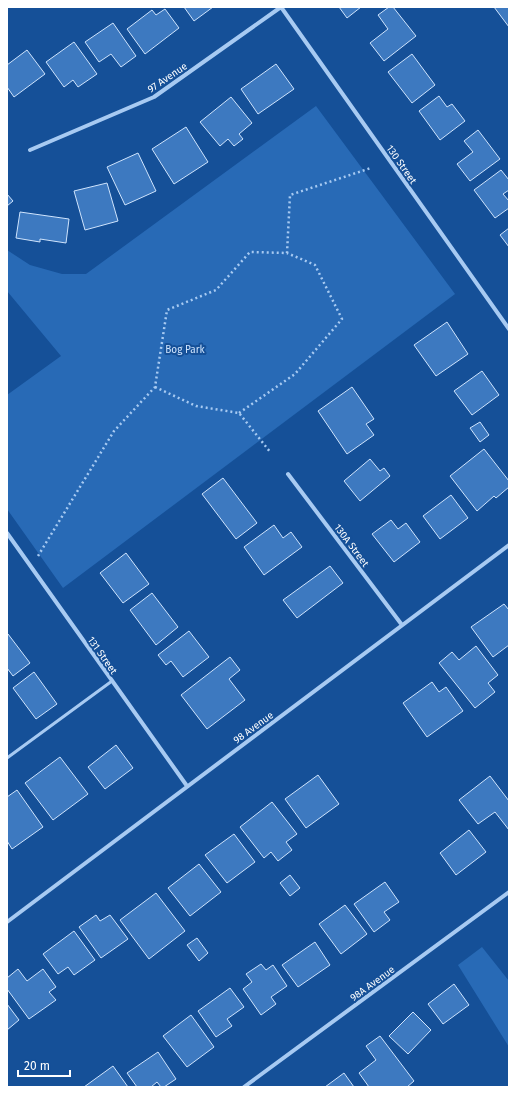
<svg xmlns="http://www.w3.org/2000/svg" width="516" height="1094" font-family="'Fira Sans',sans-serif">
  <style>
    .green { fill: #286ab6 }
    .building { fill: #3d79c0; stroke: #cfe4fd }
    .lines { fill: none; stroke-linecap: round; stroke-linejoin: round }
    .path { stroke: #a7caf2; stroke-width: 2.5; stroke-dasharray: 2 3; stroke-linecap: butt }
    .lane { stroke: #a7caf2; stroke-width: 3 }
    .street { stroke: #a7caf2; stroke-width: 4 }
    .labels { text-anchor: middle; stroke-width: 4; stroke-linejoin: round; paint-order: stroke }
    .street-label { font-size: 10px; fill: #fff; stroke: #155098 }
    .park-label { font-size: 10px; fill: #cfe4fd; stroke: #155098 }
  </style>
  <rect width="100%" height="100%" fill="#155098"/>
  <path class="green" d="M316,106l139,188 -392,294 -56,-79v-114l54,-39 -54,-65v-41l23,15 32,9h24z
    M482,947l27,34v66l-51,-82z"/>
  <path class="building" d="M184,7h29l-19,14z
    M339,7h22l-14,11z
    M389,7h4l23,29 -32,25 -14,-18 18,-14 -10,-14z
    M494,7h15v20z
    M165,9l14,19 -34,26 -18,-25 25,-19 4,5z
    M113,23l23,33 -15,11 -10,-13 -12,8 -14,-20z
    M74,42l23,32 -19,13 -5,-7 -9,7 -18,-25z
    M27,50l18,24 -31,23 -7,-10v-22z
    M412,54l23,31 -23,18 -24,-31z
    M276,64l18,25 -36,25 -17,-25z
    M439,96l8,11 5,-3 13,17 -25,19 -21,-29z
    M231,97l21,26 -13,11 4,5 -9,7 -6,-7 -8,7 -20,-24z
    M186,127l22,35 -34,22 -22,-35z
    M478,130l22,29 -30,22 -13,-17 16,-12 -9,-11z
    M138,153l18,38 -31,14 -18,-38z
    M501,170l8,10v10l-6,4 6,7v7l-14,10 -21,-28z
    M107,183l11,38 -33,9 -11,-39z
    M7,194l6,7 -6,5z
    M20,212l49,7 -3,24 -26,-4v3l-24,-4z
    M509,228v19l-9,-12z
    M447,322l21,32 -32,22 -22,-31z
    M482,371l17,24 -27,20 -18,-24z
    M352,387l22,32 -8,5 8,11 -27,19 -29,-43z
    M480,422l9,13 -9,7 -10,-14z
    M484,449l25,32v6l-13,11 -2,-2 -17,15 -27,-35z
    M370,459l10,12 4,-3 6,8 -30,25 -16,-20z
    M223,478l34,45 -21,16 -34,-45z
    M451,495l17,23 -28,21 -17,-23z
    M391,520l7,9 8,-6 14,19 -26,20 -22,-28z
    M274,525l9,13 8,-6 11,15 -38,28 -20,-28z
    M126,553l23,31 -26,19 -23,-30z
    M330,566l13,17 -46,35 -14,-18z
    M152,593l26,34 -22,18 -26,-35z
    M504,604l5,6v35l-16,12 -22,-30z
    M189,631l20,26 -26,20 -12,-16 -5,4 -8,-10z
    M7,634h1l22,29 -17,13 -6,-8z
    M476,646l22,29 -10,8 7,9 -20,16 -36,-45 13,-11 7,8z
    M230,657l10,13 -11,9 16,21 -38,29 -26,-34z
    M34,672l23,32 -21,15 -23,-31z
    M432,682l7,10 7,-5 17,24 -36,26 -24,-34z
    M116,745l17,23 -28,21 -17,-22z
    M60,757l28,37 -35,26 -28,-37z
    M318,775l21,29 -33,24 -21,-29z
    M490,776l19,25v29l-14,-18 -17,12 -19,-24z
    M17,790l26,37 -31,22 -5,-8v-44z
    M272,802l25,32 -11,8 6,8 -14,11 -7,-9 -7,6 -24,-31z
    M469,830l17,22 -30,23 -16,-22z
    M234,834l21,28 -28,21 -22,-28z
    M199,864l22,28 -31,24 -22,-28z
    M290,875l10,13 -10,8 -10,-13z
    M385,882l14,20 -15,10 6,8 -16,12 -20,-28z
    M156,893l29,38 -36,28 -29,-39z
    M345,905l22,29 -26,20 -22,-30z
    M96,915l4,6 10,-6 18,24 -27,19 -22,-31z
    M74,931l21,29 -21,15 -6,-8 -10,7 -15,-20z
    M197,938l11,15 -9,8 -12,-16z
    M315,942l15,23 -32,22 -16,-22z
    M261,964l5,6 7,-5 14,21 -16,11 5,7 -15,11 -18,-26 9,-7 -6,-8z
    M18,969l9,12 16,-12 13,18 -7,5 7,8 -27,19 -22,-30v-11z
    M454,984l15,21 -26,19 -15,-20z
    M230,988l14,19 -17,12 5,7 -16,11 -18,-26z
    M7,1004l12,16 -12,10z
    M413,1012l18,18 -23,24 -19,-18z
    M191,1015l23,32 -27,20 -24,-31z
    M380,1036l34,45 -7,6h-38l-10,-14 17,-13 -10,-14z
    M158,1052l18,27 -12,8h-3l-4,-5 -6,5h-14l-10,-14z
    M113,1066l15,21h-44z
    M344,1073l10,14h-29z"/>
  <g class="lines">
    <path class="path" d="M155,387l41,19 43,7 32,40
      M239,413l56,-39 47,-55 -27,-54 -28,-12
      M38,556l76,-125 41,-44 12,-77 49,-20 34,-38 37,1 3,-58 81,-27"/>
    <path class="lane" d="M7,758l105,-77"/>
    <path class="street" d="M281,7l228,322
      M30,150l124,-53 127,-90
      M288,474l114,151
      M7,533l180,253
      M7,922l502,-377
      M244,1087l265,-195"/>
  </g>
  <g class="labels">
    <g class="street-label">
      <text transform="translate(167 77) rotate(-34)" y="4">97 Avenue</text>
      <text transform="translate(402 164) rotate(55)" y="4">130 Street</text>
      <text transform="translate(352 545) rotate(53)" y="4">130A Street</text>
      <text transform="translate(103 655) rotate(55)" y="4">131 Street</text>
      <text transform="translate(253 727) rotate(-36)" y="4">98 Avenue</text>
      <text transform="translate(372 983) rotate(-36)" y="4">98A Avenue</text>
    </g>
    <g class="park-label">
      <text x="185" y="353">Bog Park</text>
    </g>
  </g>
  <rect width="516" height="1094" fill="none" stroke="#ffffff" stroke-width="16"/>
  <path d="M18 1070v6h52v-6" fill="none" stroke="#ffffff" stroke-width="2"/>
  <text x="24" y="1070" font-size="12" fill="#ffffff" stroke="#155098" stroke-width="3" paint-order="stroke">20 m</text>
</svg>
